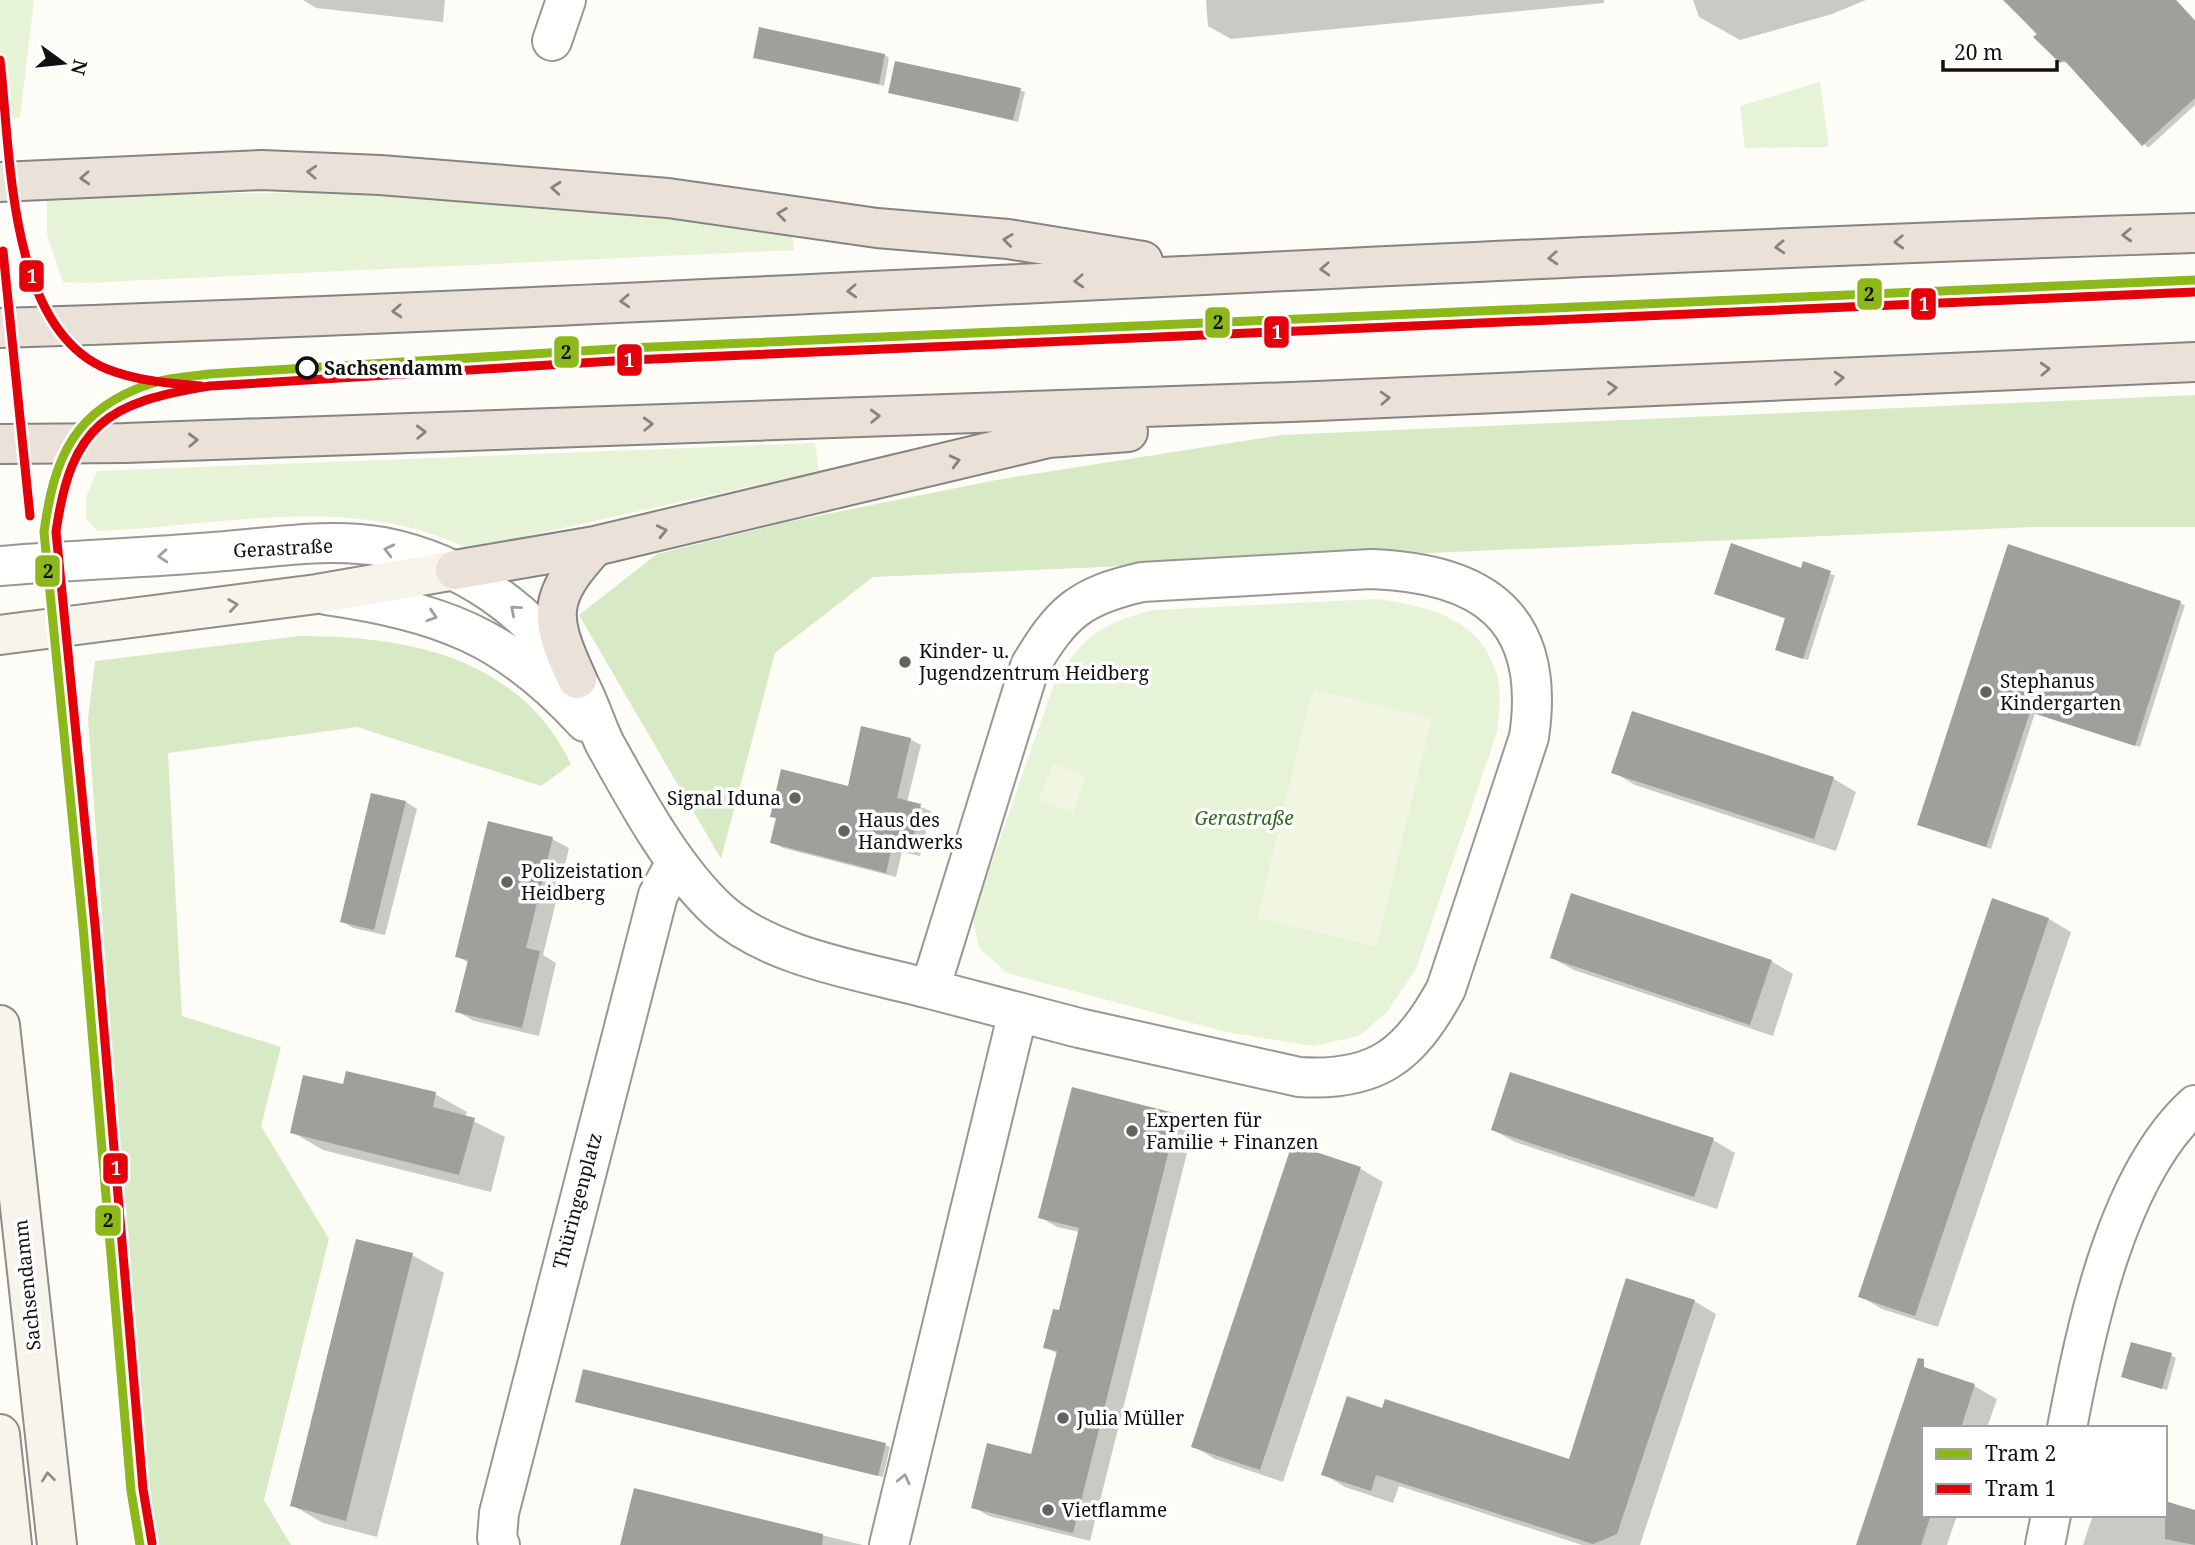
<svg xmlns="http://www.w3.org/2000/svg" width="2195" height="1545" font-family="'Noto Serif',serif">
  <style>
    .green { fill: #e7f3d7 }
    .forest { fill: #d8eac5 }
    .pitch { fill: #f0f6e1 }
    .shadow { fill: #0003 }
    .building { fill: #a19f9c }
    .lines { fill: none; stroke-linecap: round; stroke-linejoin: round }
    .street-casing { stroke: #979795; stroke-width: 42 }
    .secondary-casing { stroke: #8e8d8b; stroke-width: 42 }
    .highway-casing { stroke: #858482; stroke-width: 42 }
    .street { stroke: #fffffe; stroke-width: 38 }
    .secondary { stroke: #f6f4eb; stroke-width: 38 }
    .highway { stroke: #eae1d8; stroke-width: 38 }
    .tram-1-casing { stroke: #fff; stroke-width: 14 }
    .tram-2-casing { stroke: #fff; stroke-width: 14 }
    .tram-1 { stroke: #8db81a; stroke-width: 9 }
    .tram-2 { stroke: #e3000b; stroke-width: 9 }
    .oneway { stroke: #88837e }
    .oneway2 { stroke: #a0a09f }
    .oneway3 { stroke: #8f8e89 }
    .stop-dot { fill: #fff; stroke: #111; stroke-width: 3.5 }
    .poi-dot { fill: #646362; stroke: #fff; stroke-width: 2.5 }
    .labels { text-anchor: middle; stroke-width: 7; stroke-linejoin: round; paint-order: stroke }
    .stop-label { font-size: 19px; font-weight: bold; fill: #111; stroke: #fff; text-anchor: start }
    .street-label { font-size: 19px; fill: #111; stroke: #fff }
    .poi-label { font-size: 19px; fill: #111; stroke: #fff; text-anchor: start }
    .park-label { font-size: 19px; font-style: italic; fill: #2f6b1f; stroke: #fff }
    .line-badge { stroke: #fff; stroke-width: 2.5 }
    .badge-label { font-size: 19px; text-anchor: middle; font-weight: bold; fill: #fff }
    .pale-badge-label { font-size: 19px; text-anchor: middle; font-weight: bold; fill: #111 }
  </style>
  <rect width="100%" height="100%" fill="#fdfcf7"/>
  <path class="green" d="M0,0h34l-14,118 -20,1z
    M1820,82l9,65 -84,1 -5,-42z
    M408,191l384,41 2,18 -710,33 -21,-1 -16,-48v-38z
    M815,443l4,28 -350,78c-115,-57 -250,-23 -372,-18l-11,-12v-22l11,-26z
    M1377,599c49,7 102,18 119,73 6,19 3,40 1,60l-81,237 -29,43 -28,24 -46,10 -87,-14 -219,-59 -28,-25 -6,-31 81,-233c29,-47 45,-60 99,-74z"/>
  <path class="forest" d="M2195,395v132h-162l-1160,50 -98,76 -54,206 -142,-244 78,-61 130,-32 209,-42 285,-45z
    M300,636c109,0 219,21 271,128l-30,22 -184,-59 -189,26 14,263 99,31 -20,79 68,113 -65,261 27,45h-134l-9,-60 -28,-316 -32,-450 7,-58z"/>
  <path class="pitch" d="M1313,689l119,29 -56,229 -119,-29z
    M1053,763l33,13 -13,37 -34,-13z"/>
  <path class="shadow" d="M303,0h142l-2,22 -127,-14z
    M1206,0h398v3l-373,36 -23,-13z
    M1693,0h173l-34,14 -92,26 -41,-23z
    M2006,0h170l19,20v85l-47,43 -80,-85 -7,-1z
    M885,55l4,3 -5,28 -129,-29z
    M1020,90l5,2 -7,30 -128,-30z
    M2009,547l176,58 -45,142 -105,-34 -44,136 -71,-24z
    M1802,570l33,5 -27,85 -26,-8 4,-33 -70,-25z
    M1633,713l201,66 22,13 -20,59 -201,-66 -22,-13z
    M910,739l11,6 -14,57 24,9 -11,45 -18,-4 -6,25 -113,-29 -11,-6 6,-23 -6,-3 77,-28z
    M372,795l34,7 11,7 -32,126 -32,-7 -11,-7z
    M552,839l17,9 -26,107 13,8 -17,73 -65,-15 -17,-10 12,-48 -12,-7z
    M1993,901l56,18 22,13 -133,395 -56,-18 -22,-13z
    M1552,958l219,3 22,13 -20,62 -199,-66z
    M344,1086l91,8 32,18 -2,5 40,20 -14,55 -168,-42 -31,-18z
    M1177,1115l17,10 -104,416 -101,-25 -16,-9 59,-51 26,-102 -13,-7 15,-34 20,-81 -23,-5 -17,-10z
    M1493,1130l220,10 22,13 -18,56 -202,-67z
    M1293,1146l68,23 22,13 -100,300 -68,-23 -22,-13z
    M412,1255l32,18 -67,264 -54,-14 -31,-18z
    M1694,1301l22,13 -76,231h-58l-183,-59 -6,17 -48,-16 -22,-13 60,-64 187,51z
    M2171,1355l5,3 -9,32 -39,-11z
    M1917,1366l57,20 23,13 -10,29h-63v87h33l-10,30h-90z
    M577,1402l308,43 5,2 -7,30z
    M635,1490l228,55h-241z
    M2195,1512v33h-112l10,-30z"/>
  <path class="building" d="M2003,0h173l19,21v77l-53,48 -78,-86 -4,3 -27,-26 4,-3z
    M759,27l126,27 -6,30 -126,-26z
    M895,61l126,27 -8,32 -125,-27z
    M1731,543l70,25 2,-7 28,10 -28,88 -28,-9 10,-32 -71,-24z
    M2008,544l173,57 -46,145 -105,-34 -44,135 -69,-22z
    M1632,711l202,66 -20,62 -203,-66z
    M861,726l50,12 -14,60 24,6 -11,47 -18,-4 -6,26 -116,-30 6,-25 -6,-1 11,-48 67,17z
    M371,793l35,8 -32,129 -34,-8z
    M488,821l65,16 -27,111 14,3 -18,77 -67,-16 13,-52 -13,-3z
    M1571,893l201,67 -22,65 -200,-67z
    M1992,898l57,20 -134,398 -57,-19z
    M346,1071l90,21 -3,15 42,11 -16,57 -169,-42 13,-58 40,9z
    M1510,1072l204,66 -20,59 -203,-67z
    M1072,1087l106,27 -105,419 -102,-25 16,-65 44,11 26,-103 -14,-3 10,-39 6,1 20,-82 -41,-10z
    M1292,1144l69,23 -101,303 -69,-23z
    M356,1239l57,14 -67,268 -56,-15z
    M1626,1278l69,22 -78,234 -24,10 -217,-69 -5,16 -50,-16 26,-79 35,12 3,-9 184,60z
    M2131,1342l41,11 -10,36 -41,-12z
    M1918,1358l6,1v8l51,17 -14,44h-37v87h7l-10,30h-65z
    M583,1369l303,74 -8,33 -303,-74z
    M634,1488l189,46 -1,11h-202z
    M2165,1501l30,9v35l-30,-6z"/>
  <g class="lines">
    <g class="street-casing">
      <path id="street" d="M552,41l14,-41
        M0,566c71,-6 143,-8 214,-14 56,-4 114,-15 169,-5 80,16 147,63 192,130 13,20 19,45 30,67 30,54 68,125 114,167 52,47 144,60 211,78
        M1371,569c112,4 176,48 158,168l-83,252c-36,66 -69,93 -147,88l-220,-49 -149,-39 100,-323c32,-54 50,-70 112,-84z
        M326,595c114,17 180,40 259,127
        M2067,1428c19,-101 50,-252 128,-323
        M500,1545l-3,-7 2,-25 159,-618 18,-33
        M889,1545l129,-533
        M2045,1545l6,-30"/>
    </g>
    <g class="secondary-casing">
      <path id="secondary" d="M0,635l317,-41 138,-24
        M0,1025l57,520
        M0,1434l12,111"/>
    </g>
    <g class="highway-casing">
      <path id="highway" d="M0,182l262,-12 118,5 288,23 209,30 131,11 135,22
        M0,328c732,-24 1463,-72 2195,-95
        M0,444l125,-1 1192,-42 878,-39
        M455,570l140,-24 453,-108 80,-6
        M577,679c-29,-63 -30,-81 18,-133"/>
    </g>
    <use href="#street" class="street"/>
    <use href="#secondary" class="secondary"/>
    <use href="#highway" class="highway"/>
    <g class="tram-1-casing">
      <path id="tram-1" d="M140,1545l-9,-54 -48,-565 -39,-394c10,-74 30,-123 106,-148 18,-7 40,-7 59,-10l420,-26 1566,-68"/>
    </g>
    <g class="tram-2-casing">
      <path id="tram-2" d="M0,60c11,91 7,268 107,309 30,12 62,14 94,17
        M3,251l27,265
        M152,1543l-9,-54 -48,-564 -39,-393c15,-108 52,-130 154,-146l420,-26 1565,-68"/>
    </g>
    <use href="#tram-1" class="tram-1"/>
    <use href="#tram-2" class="tram-2"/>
  </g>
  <defs><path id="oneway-chevron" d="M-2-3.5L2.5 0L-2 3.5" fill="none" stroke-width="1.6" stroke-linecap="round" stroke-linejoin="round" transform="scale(1.75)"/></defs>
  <g class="oneway">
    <use href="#oneway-chevron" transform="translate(312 172) rotate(-177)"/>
    <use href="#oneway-chevron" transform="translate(85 178) rotate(177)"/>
    <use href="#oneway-chevron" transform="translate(556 188) rotate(-175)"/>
    <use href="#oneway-chevron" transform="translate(782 214) rotate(-172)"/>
    <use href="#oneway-chevron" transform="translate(2127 235) rotate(178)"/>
    <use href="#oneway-chevron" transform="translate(1008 240) rotate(-173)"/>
    <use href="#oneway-chevron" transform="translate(1899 242) rotate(178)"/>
    <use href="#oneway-chevron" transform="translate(1780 247) rotate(177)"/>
    <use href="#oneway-chevron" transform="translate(1553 258) rotate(177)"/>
    <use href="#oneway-chevron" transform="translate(1325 269) rotate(177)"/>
    <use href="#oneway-chevron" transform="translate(1079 281) rotate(177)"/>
    <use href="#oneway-chevron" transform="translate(852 291) rotate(177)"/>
    <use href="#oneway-chevron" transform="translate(625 301) rotate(177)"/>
    <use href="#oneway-chevron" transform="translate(397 311) rotate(177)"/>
    <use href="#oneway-chevron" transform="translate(2045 369) rotate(-3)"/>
    <use href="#oneway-chevron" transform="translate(1839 378) rotate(-3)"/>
    <use href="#oneway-chevron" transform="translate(1612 388) rotate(-3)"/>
    <use href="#oneway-chevron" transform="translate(1385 398) rotate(-3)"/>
    <use href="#oneway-chevron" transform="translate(875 416) rotate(-2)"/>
    <use href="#oneway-chevron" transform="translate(648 424) rotate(-2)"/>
    <use href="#oneway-chevron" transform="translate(421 432) rotate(-2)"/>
    <use href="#oneway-chevron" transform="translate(193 440) rotate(-2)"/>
    <use href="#oneway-chevron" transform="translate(955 461) rotate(-14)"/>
    <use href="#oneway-chevron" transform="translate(662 531) rotate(-13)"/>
  </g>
  <g class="oneway2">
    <use href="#oneway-chevron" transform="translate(389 550) rotate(-166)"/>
    <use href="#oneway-chevron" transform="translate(163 556) rotate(176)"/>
    <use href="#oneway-chevron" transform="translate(515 610) rotate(-139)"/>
    <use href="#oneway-chevron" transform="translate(432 616) rotate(18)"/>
    <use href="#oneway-chevron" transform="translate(904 1479) rotate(-77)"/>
  </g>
  <g class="oneway3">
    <use href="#oneway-chevron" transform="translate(233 605) rotate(-8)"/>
    <use href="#oneway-chevron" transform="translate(48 1477) rotate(-96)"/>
  </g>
  <circle class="stop-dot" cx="307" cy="368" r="10"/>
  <g class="poi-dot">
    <circle cx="905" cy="662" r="7"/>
    <circle cx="1986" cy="692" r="7"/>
    <circle cx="795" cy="798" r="7"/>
    <circle cx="844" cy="831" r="7"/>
    <circle cx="507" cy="882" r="7"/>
    <circle cx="1132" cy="1131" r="7"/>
    <circle cx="1063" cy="1418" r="7"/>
    <circle cx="1048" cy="1510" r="7"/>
  </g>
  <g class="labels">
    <g class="stop-label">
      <text x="324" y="375">Sachsendamm</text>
    </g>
    <g class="street-label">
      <text transform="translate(283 548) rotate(-3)" y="7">Gerastraße</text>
      <text transform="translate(577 1201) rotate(-75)" y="7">Thüringenplatz</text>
      <text transform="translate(27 1285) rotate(-96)" y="7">Sachsendamm</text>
    </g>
    <g class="poi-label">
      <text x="919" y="658">Kinder- u.<tspan x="919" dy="22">Jugendzentrum Heidberg</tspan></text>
      <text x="2000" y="688">Stephanus<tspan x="2000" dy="22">Kindergarten</tspan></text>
      <text x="781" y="805" text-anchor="end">Signal Iduna</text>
      <text x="858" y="827">Haus des<tspan x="858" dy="22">Handwerks</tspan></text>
      <text x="521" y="878">Polizeistation<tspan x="521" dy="22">Heidberg</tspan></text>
      <text x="1146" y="1127">Experten für<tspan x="1146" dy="22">Familie + Finanzen</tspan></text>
      <text x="1077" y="1425">Julia Müller</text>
      <text x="1062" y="1517">Vietflamme</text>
    </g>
    <g class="park-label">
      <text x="1244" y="825">Gerastraße</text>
    </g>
  </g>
  <g class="line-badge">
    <rect x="18" y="259" width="27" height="34" rx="7" fill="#e3000b"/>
    <rect x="1856" y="277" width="27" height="34" rx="7" fill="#8db81a"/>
    <rect x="1910" y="287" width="27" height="34" rx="7" fill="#e3000b"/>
    <rect x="1204" y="306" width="27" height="33" rx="7" fill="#8db81a"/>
    <rect x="1263" y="315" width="27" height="34" rx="7" fill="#e3000b"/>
    <rect x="553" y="335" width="27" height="34" rx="7" fill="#8db81a"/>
    <rect x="616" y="343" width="27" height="34" rx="7" fill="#e3000b"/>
    <rect x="34" y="554" width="27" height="34" rx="7" fill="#8db81a"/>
    <rect x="102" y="1152" width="27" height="33" rx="7" fill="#e3000b"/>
    <rect x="94" y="1204" width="28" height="33" rx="7" fill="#8db81a"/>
  </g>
  <g class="badge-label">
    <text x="32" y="283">1</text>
    <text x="1924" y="311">1</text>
    <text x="1277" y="339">1</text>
    <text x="629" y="367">1</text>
    <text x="116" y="1175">1</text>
  </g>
  <g class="pale-badge-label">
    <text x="1869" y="301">2</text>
    <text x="1218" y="329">2</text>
    <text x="566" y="359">2</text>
    <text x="48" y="578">2</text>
    <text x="108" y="1227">2</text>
  </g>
  <rect x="1922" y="1426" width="245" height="91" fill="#ffffff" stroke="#a0a0a0" stroke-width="2"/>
  <rect x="1936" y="1449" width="35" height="10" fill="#8db81a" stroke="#a0a0a0" stroke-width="2"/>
  <text x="1985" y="1461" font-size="21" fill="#111111">Tram 2</text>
  <rect x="1936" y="1484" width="35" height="10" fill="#e3000b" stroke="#a0a0a0" stroke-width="2"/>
  <text x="1985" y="1496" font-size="21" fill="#111111">Tram 1</text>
  <g transform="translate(63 63) rotate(105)" stroke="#ffffff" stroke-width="5" paint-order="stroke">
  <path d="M0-5L12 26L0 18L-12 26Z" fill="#111111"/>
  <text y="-10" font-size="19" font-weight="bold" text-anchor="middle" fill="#111111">N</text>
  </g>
  <path d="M1943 60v10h114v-10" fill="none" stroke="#111111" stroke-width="3.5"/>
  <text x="1954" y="60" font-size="21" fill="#111111" stroke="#ffffff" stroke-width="5" paint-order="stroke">20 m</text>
</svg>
